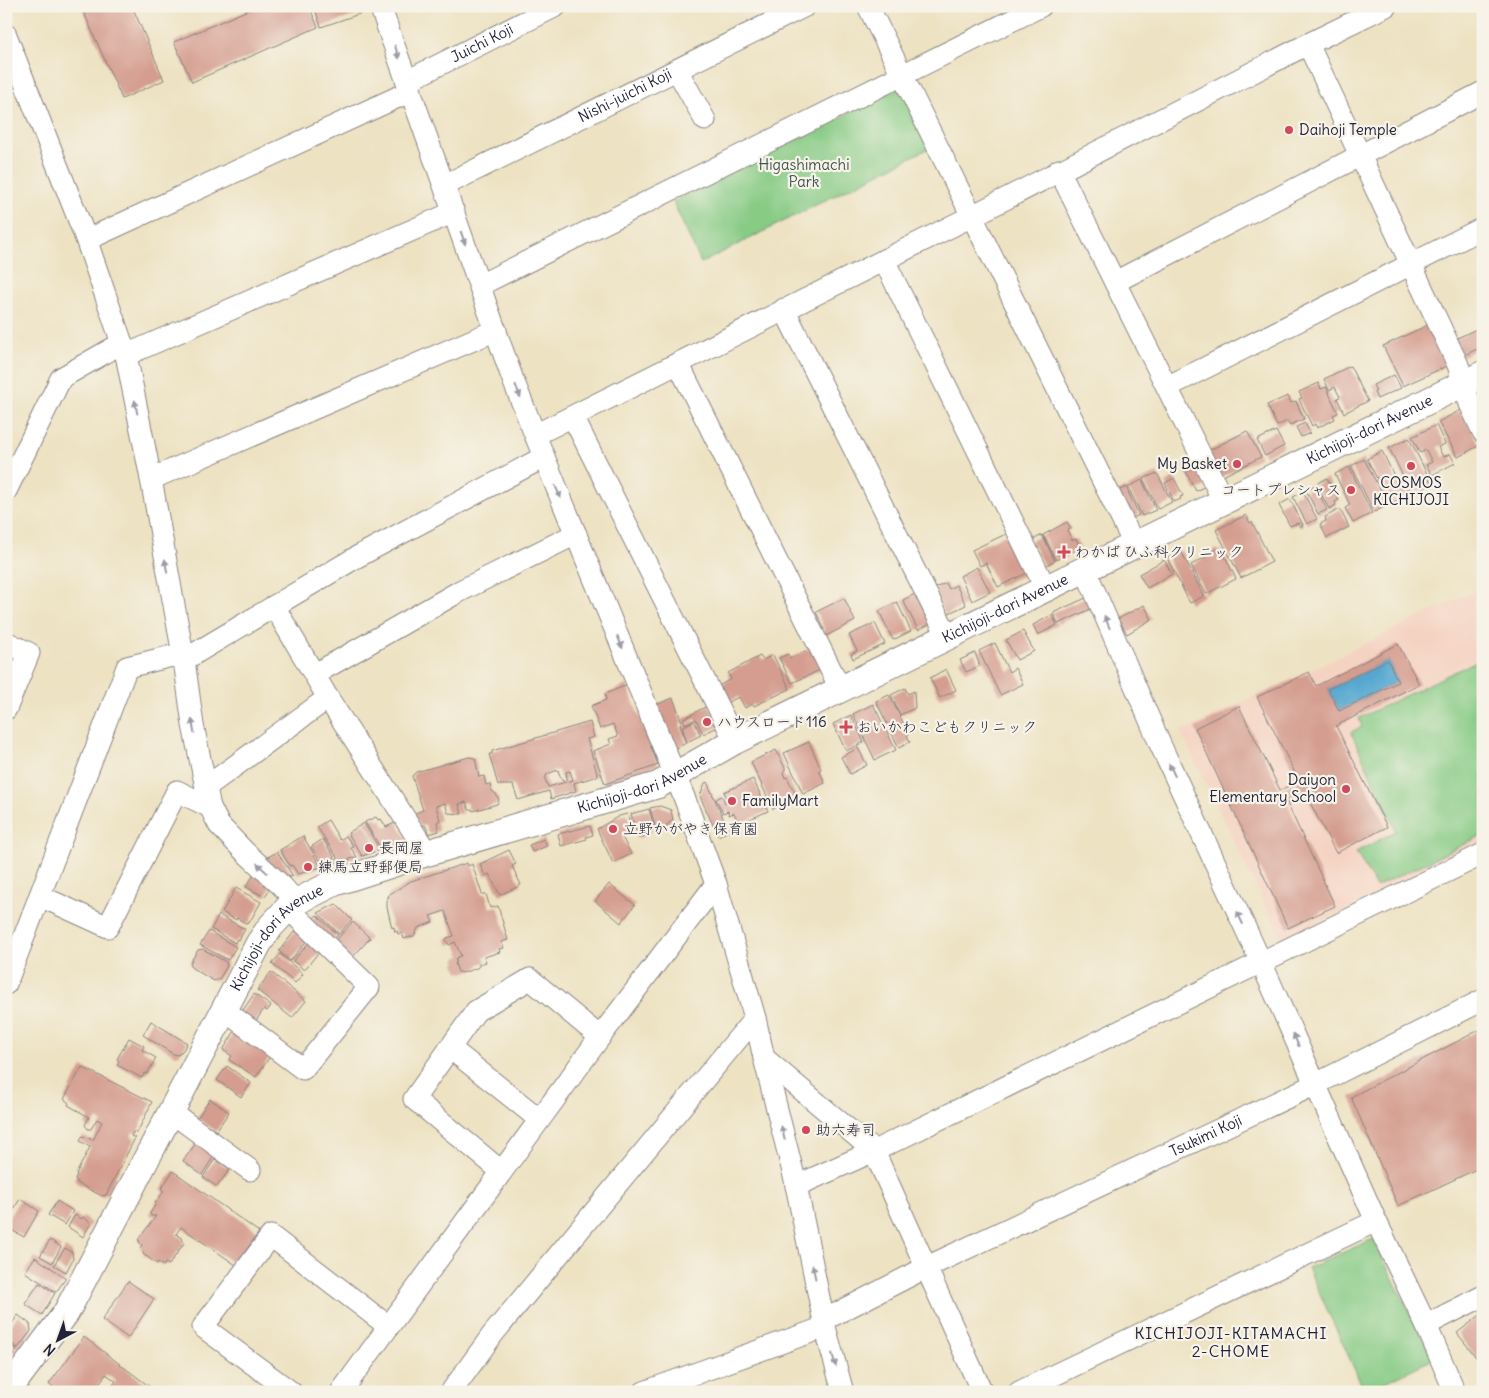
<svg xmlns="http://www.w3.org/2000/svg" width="1489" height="1398" font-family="Delius,'Klee One',sans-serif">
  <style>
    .built { fill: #f5d3c2 }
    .green { fill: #87cb85; stroke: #547660 }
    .water { fill: #55a7d0; stroke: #3c6486 }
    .building { fill: #d49d8f; fill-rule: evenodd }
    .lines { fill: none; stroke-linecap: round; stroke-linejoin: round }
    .minor-casing { stroke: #88827e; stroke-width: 23 }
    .major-casing { stroke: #88827e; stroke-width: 28 }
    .minor { stroke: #fff; stroke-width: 21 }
    .major { stroke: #fff; stroke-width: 26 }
    .oneway { fill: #9c9ca7 }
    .poi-dot { fill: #d1495b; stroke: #f7f3e8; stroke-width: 2 }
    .labels { text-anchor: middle; stroke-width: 4.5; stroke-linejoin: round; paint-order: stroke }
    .street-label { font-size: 15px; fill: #22223b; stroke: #f7f3e8 }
    .poi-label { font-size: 15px; fill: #22223b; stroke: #f7f3e8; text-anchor: start }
    .park-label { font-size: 15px; fill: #405551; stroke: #f7f3e8 }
    .neighbourhood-label { font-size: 16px; letter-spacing: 1px; fill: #22223b; stroke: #f7f3e8 }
  </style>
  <rect width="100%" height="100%" fill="#f7f3e8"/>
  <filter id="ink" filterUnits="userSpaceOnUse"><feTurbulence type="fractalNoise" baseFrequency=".02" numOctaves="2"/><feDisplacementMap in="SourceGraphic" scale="10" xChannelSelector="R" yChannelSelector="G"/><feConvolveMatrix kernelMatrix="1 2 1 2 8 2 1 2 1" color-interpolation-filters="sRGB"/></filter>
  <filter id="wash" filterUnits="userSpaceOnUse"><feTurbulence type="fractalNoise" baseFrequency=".0096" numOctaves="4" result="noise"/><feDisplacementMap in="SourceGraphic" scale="20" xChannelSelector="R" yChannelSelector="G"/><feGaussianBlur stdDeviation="1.12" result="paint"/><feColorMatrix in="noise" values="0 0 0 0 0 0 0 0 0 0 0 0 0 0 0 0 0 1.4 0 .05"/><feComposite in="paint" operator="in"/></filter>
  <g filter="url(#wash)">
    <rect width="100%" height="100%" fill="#ede2c2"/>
    <path class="built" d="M1483,587v258l-201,95 -101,-208z"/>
    <path class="green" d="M907,84l28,61 -234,118 -28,-61z
      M1483,658v177l-107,52 -20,-35 40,-21 -45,-99 11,-5 -3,-9z
      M1373,1239l60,120 -68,33 -57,-124z"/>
    <path class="water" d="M1388,660l10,22 -59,29 -11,-22z"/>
    <g id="blocks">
      <path class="building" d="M81,6h51l32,74 -42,19z
        M257,6h52l9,21 -126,55 -18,-40z
        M314,6h46l2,7 -41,14z
        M1430,324l19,41 -46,21 -20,-40z
        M1483,326v20l-22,11 -8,-17z
        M1350,366l18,35 -24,12 -7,-15 3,-1 -5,-10 -6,3 -5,-11z
        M1394,375l7,13 -24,11 -3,-7 2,-1 -3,-6z
        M1319,383l2,6 5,-2 12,26 -5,2 2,4 -18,9 -2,-4 -3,2 -13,-27 3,-1 -3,-6z
        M1288,396l3,7 5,-2 8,18 -14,6 -3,-4 -10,5 -10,-21z
        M1461,410l19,35 -22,12 -20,-35z
        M1305,423l5,10 -9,4 -5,-10z
        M1436,425l9,19 -7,3 5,10 7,-3 5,9 -23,12 -6,-10 6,-3 -6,-12 -6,3 -8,-16z
        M1247,431l14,26 -42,21 -13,-26z
        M1276,431l8,15 -19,10 -8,-16z
        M1409,438l23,46 -20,10 -23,-46z
        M1382,451l18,37 5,-2 4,8 -19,10 -23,-45z
        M1364,459l24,46 -14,7 -23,-46z
        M1197,467l10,18 -11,6 -10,-19z
        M1349,467l23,46 -19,10 -8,-15 5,-3 -15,-31z
        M1157,473l15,29 -14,7 -15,-30z
        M1174,478l9,18 -3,1 1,2 -7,3 -9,-19z
        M1327,478l12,22 -4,2 1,3 -7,4 -13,-25z
        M1142,480l14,30 -14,6 -14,-29z
        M1315,485l12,25 -9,4 -12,-24z
        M1126,487l13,28 -10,5 -13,-28z
        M1303,492l14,27 -10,5 -14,-27z
        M1290,499l13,26 -3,2 -2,-4 -8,3 -11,-21z
        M1340,509l9,18 -22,11 -7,-14 6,-3 -1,-4z
        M1246,515l4,8 2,-1 20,40 -31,16 -25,-48z
        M1067,522l4,7 -4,1 5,10 4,-1 4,9 -24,12 -13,-25z
        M1008,533l19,40 -29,14 -12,-24 -6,3 -8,-16z
        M1042,535l13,26 -11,5 -13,-25z
        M1217,549l1,3 4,-2 14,29 -30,15 -15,-29 15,-8 -2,-2z
        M1181,551l23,45 -14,7 -23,-45z
        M1164,560l8,14 -25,14 -8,-14z
        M977,567l13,25 -18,9 -12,-25z
        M946,583l3,6 7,-4 10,20 -21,10 -12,-26z
        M919,592l15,30 -16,8 -15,-30z
        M1088,597l5,11 -35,16 -5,-11z
        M844,598l11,23 -29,15 -3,-4 1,-4 -8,-16z
        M897,602l14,29 -18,9 -14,-29z
        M1144,605l8,14 -25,15 -9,-15z
        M1052,615l5,10 -19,10 -5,-10z
        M875,623l10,21 -32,15 -2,-5 6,-3 -8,-16z
        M1023,631l11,20 -17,9 -11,-20z
        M995,643l14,29 6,-4 8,16 -23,11 -21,-44z
        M1398,644l21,40 -83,42 51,101 -51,26 -31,-60 -18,10 48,103 -47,22 -93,-200 44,-22 41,84 19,-9 -42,-84 52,-25 7,14zM1388,660l10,22 -59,29 -11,-22z
        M812,648l10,21 -30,14 -13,-25 9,-4 2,4z
        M975,653l5,13 -14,6 -6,-12z
        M773,655l17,34 -36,17 -1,-2 -8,4 -6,-11 -13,6 -11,-15 16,-9 -3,-6 32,-17 3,4z
        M946,669l10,21 -16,8 -10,-20z
        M627,685l31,80 -53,19 -12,-33 18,-7 -2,-5 9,-3 -5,-12 -13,5 -9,-23 15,-6 -1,-6z
        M905,688l3,6 6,-3 1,17 -15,7 -9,-20z
        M889,695l20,39 -2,1 3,7 -11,6 -23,-47z
        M673,698l9,24 -2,2 6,19 -8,4 -9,2 -16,-43z
        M873,704l23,46 -21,10 -22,-46z
        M709,705l11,21 -17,8 -7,-15 -11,5 -2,-5z
        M851,715l13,27 -18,9 -13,-27z
        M694,721l7,14 -14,7 -5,-15z
        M590,722l4,15 -7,2 11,37 -24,7 2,8 -25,8 -2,-8 -31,9 -5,-15h-15l-9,-31h3v-3zM558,770l3,9 2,2 3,-1 1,-2 -1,-6 4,-1 3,9 -25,7 -3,-8 2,-5z
        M809,742l12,27 -2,1 6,13 -22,11 -19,-41z
        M858,748l9,17 -17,9 -9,-17z
        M776,750l10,20 -3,2 2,6 2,-1 10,20 -24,12 -22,-47z
        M469,757l6,1 4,19 5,-1 2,9 4,-1 1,6 5,4 3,6 -2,4 -24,7 -1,-2 -3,1 -3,-8 -7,2 3,10 -14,-1 -3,-10 -9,3 4,14 -3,2 2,9 -10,3 -4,-9 -4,1 -8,-12 10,-4 -11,-34 4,-4z
        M753,779l15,32 -29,13 -5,-11 -5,2 -1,-4 -5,2 -7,-14 6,-3 3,7 3,-1 -4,-10z
        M707,782l22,49 -11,5 -18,-40 5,-13z
        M660,806l11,4 2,10 -16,13 -7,-25z
        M649,809l6,21 -8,2 1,3 -10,3 -7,-24z
        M627,814l3,9 -3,1 4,8 -9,5 9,17 -18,9 -16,-34 22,-13z
        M376,817l2,3 3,-1 5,8 11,-5 11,19 -26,9 -17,-28z
        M328,820l12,20 6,-4 8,11 -3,1 6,9 -17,5 -23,-35z
        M364,823l16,27 -18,6 -14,-23z
        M590,826l3,9 -7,2 1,2 -26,7 -3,-12z
        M303,836l18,31 -23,7 -6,-9 -2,1 -10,-16z
        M323,839l14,23 -13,4 -13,-19z
        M544,839l3,7 -15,6 -3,-7z
        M509,850l7,14 -4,2 9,19 -21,10 -11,-21 -4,2 -5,-12z
        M277,852l16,24 -11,3 -18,-20z
        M467,863l1,3 4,-2 10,30h4l4,14 8,-2 10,34 -7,2 3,6 -5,1 1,3 -16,5 2,5 -7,2v2l-2,2 -15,5 -2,-1h-2l-3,-9 2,-1 -2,-3 2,-1v-1l4,-1 -6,-14 -6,3 -3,-5 1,-2 7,-2 -9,-25 -15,5 3,6 -15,6 -4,8 -10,3 -2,-6 -4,1 -1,-3 -2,1 -1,-5 -2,1 -5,-21v-9l2,-1 -1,-2 23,-14z
        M256,871l15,15 -6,11 -19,-10z
        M609,884l26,21 -14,18 -26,-22z
        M236,888l25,14 -12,21 -1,-1 -1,2 -10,-6 -1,2 -14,-8z
        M336,904l16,16 -13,14 -21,-21z
        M219,915l26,14 -6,11 -2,-1 -2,4 -24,-14z
        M317,915l21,20 -7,6 -21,-20z
        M353,922l17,16 -19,21 -18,-16z
        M209,931l27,16 -8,13 -28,-15z
        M302,931l8,6 -20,24 -11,-10 15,-19z
        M311,940l9,11 -16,19 -11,-9z
        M203,949l23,13 1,4 -8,13 -5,2 -22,-13 -2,-5 8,-13z
        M280,954l23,20 -8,9 -23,-19z
        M271,972l35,29 -14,17 -35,-28z
        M254,994l17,12 -4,5 -3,-2 -11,16 -12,-12z
        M151,1021l36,22 -4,7 -5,5 -5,-1 -30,-19z
        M1483,1028v138l-85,40 -47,-109z
        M235,1031l36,24 -15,22 -27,-17 3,-4 -9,-6z
        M129,1038l15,8 -2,4 14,8 -9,16 -2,-1 -3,5 -25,-13 2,-4 -2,-2z
        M227,1066l24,17 -10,14 -24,-17z
        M82,1067l70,35 -15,31 -4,-1 -2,4 4,2 -29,57 -4,1 -25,-13v-2l-2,-1 2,-6h-1l14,-27 -10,-6 1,-3 2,-2 10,4 9,-18 -5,-3 -6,10h-3l-3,-4 4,-8 -21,-12 1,-2 -5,-4z
        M210,1099l19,13 -13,19 -19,-13z
        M196,1143l18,13 -12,19 -19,-14z
        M215,1159l15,10 -13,18 -14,-10z
        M173,1171l86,61 -23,33 -55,-38 -5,7 7,5 -1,2 2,2 -15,22 -4,-2 -1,3 -6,-4 -1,2 -14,-10 1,-2 -4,-4 2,-3 -3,-3 1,-1 -2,-1 18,-24h-5l-1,-3 6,-9 -1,-1 9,-12 -3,-2z
        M20,1199l19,12 -15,26 -18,-10v-5z
        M57,1201l16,10 -8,14 -17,-10z
        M75,1215l6,4 2,-2 8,6 -8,14 -15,-10z
        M50,1240l11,7 -9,16 -12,-7z
        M65,1248l7,4 1,7 -7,13 -12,-7z
        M35,1257l31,21 -10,14 -31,-20z
        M128,1281l26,18 -26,39 -26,-18z
        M39,1283l16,10 -13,22 -17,-11z
        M1483,1313v53l-26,-33z
        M18,1315l12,9 1,7 -13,17 -12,-8v-8z
        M84,1337l70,53 -2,2h-44l8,-11 -10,-7 -13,18h-34l-10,-8z
        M6,1342l11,7 -11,16z"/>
    </g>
  </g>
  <g filter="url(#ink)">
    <use href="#blocks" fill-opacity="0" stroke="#88827e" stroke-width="1"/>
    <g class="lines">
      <g class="minor-casing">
        <g id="minor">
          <path d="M380,6l133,374 31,77 140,340 32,87 39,134 9,40 110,93 108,241"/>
          <path d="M868,6l266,538"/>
          <path d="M6,35l79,201 41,119 25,124 33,181 9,65 17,82 9,18 26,27 37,34 14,16"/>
          <path d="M1308,44l150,321 12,39 13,28"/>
          <path d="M677,70l28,50"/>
          <path id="s1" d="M407,81l149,-75"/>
          <path d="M1059,170l164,330"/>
          <path id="s2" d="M445,185l360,-179"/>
          <path d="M85,236l8,1 318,-146"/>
          <path d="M884,260l162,329"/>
          <path d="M1115,282l368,-190"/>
          <path d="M480,285l561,-279"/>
          <path d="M784,309l164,328"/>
          <path d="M126,355l328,-143"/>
          <path d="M678,363l163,327"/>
          <path d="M1167,387l316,-159"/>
          <path d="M573,417l162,324"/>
          <path d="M535,435l437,-219 336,-172 78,-38"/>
          <path d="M151,479l345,-149"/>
          <path d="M6,491l55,-113 61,-35"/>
          <path d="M1085,569l75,175 101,218 115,259 50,104 29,67"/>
          <path d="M274,606l54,92 99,155"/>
          <path d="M6,642l23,11 -23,56"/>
          <path d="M315,674l145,-83 116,-57"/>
          <path d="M206,787l122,-89"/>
          <path d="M40,896l68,31 69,-136 33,16"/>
          <path d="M6,984l121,-317 45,-11 12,4 171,-102 189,-101"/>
          <path d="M224,1010l79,59 66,-82 -81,-79"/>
          <path d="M450,1048l89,71"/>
          <path d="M764,1058l31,122 30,147 18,65"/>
          <path d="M171,1112l79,58"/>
          <path d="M501,1171l-87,-72 62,-88 54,-32 70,58"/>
          <path d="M796,1186l78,-35 609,-297"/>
          <path id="s3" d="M824,1320l103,-53 389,-183 167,-84"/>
          <path d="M1426,1325l57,-29"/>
          <path d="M291,1392l-88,-65 68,-91 117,90"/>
          <path d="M341,1392l259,-355 116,-153"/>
          <path d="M451,1392l42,-58 262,-316"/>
          <path d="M644,1392l181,-65"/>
          <path d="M1019,1392l357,-171"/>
        </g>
      </g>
      <g class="major-casing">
        <g id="major">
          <path id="s4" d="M7,1392l59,-79 193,-370 12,-17 17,-18 8,-6 38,-19 93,-30 231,-68 77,-44 748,-367"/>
        </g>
      </g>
      <use href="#minor" class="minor"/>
      <use href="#major" class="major"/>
    </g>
    <defs><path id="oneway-solid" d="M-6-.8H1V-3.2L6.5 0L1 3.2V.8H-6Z" transform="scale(1.25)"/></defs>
    <g class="oneway">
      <use href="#oneway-solid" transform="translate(397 52) rotate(71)"/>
      <use href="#oneway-solid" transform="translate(463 238) rotate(71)"/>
      <use href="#oneway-solid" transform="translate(518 391) rotate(68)"/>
      <use href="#oneway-solid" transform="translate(136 407) rotate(-101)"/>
      <use href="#oneway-solid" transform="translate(558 492) rotate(67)"/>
      <use href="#oneway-solid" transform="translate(166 566) rotate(-100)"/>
      <use href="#oneway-solid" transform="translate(1107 622) rotate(-113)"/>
      <use href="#oneway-solid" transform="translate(620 642) rotate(68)"/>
      <use href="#oneway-solid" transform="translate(193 726) rotate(-100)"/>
      <use href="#oneway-solid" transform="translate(1172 770) rotate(-115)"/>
      <use href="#oneway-solid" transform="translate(262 868) rotate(-137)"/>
      <use href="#oneway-solid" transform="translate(1240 918) rotate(-115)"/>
      <use href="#oneway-solid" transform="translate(1296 1040) rotate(-114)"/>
      <use href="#oneway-solid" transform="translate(783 1133) rotate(-104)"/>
      <use href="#oneway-solid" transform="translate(814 1272) rotate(-102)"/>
      <use href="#oneway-solid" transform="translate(834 1360) rotate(74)"/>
    </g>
  </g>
  <g class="poi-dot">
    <circle cx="1289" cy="130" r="5"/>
    <circle cx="1237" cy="464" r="5"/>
    <circle cx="1411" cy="466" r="5"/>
    <circle cx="1351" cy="490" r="5"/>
    <path d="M1061.5 544.5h5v5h5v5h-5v5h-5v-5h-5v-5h5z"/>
    <circle cx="707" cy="722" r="5"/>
    <path d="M843.5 719.5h5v5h5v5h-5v5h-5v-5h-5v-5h5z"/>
    <circle cx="1346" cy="789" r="5"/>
    <circle cx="732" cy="801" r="5"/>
    <circle cx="613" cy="829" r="5"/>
    <circle cx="369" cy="848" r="5"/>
    <circle cx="308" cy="867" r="5"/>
    <circle cx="806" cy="1130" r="5"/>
  </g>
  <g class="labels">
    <g class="street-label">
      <text dy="5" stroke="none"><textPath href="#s1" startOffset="84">Juichi Koji</textPath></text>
      <text dy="5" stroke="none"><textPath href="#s2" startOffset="201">Nishi-juichi Koji</textPath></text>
      <text dy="5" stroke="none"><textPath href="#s4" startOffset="1748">Kichijoji-dori Avenue</textPath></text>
      <text dy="5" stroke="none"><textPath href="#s4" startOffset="1342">Kichijoji-dori Avenue</textPath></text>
      <text dy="5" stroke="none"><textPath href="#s4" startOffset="938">Kichijoji-dori Avenue</textPath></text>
      <text dy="5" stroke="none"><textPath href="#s4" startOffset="532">Kichijoji-dori Avenue</textPath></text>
      <text dy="5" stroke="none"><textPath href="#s3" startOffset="424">Tsukimi Koji</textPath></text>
    </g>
    <g class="poi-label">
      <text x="1299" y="135">Daihoji Temple</text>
      <text x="1227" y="469" text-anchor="end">My Basket</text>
      <text x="1411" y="488" text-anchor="middle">COSMOS<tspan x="1411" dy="17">KICHIJOJI</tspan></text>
      <text x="1341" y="495" text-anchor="end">コートプレシャス</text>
      <text x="1075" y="557">わかば ひふ科クリニック</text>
      <text x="717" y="727">ハウスロード116</text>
      <text x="857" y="732">おいかわこどもクリニック</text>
      <text x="1336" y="785" text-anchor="end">Daiyon<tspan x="1336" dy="17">Elementary School</tspan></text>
      <text x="742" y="806">FamilyMart</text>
      <text x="623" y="834">立野かがやき保育園</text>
      <text x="379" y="853">長岡屋</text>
      <text x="318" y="872">練馬立野郵便局</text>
      <text x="816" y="1135">助六寿司</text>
    </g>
    <g class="park-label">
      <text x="804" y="170">Higashimachi<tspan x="804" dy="17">Park</tspan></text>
    </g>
    <g class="neighbourhood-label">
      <text x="1231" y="1339">KICHIJOJI-KITAMACHI<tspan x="1231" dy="18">2-CHOME</tspan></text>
    </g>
  </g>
  <rect width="1489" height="1398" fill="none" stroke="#f7f3e8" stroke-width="25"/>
  <g transform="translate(58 1340) rotate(221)" stroke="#f7f3e8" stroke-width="4" paint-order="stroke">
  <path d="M0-4L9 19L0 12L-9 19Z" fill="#22223b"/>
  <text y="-8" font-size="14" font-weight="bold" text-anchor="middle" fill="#22223b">N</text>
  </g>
</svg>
